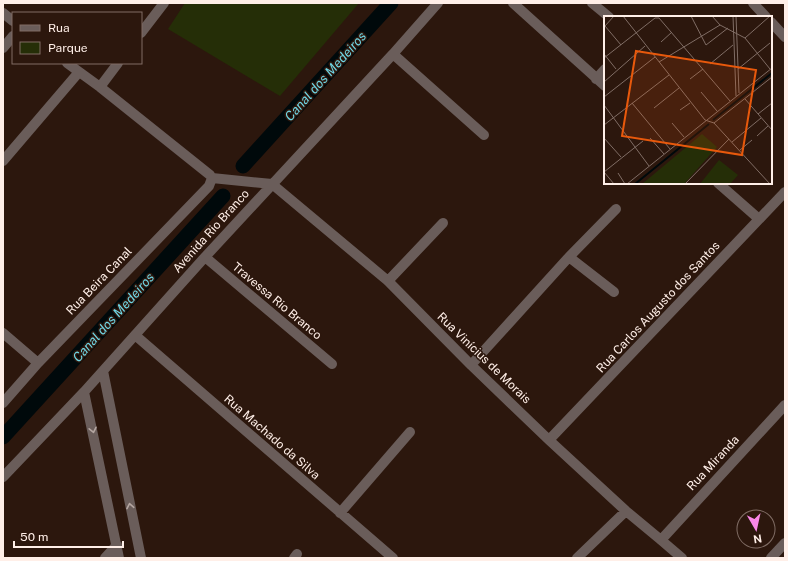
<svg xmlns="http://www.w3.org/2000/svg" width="788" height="561" font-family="'Public Sans',sans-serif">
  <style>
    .green { fill: #252e07 }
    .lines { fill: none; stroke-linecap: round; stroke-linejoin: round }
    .canal { stroke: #00090b; stroke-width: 15 }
    .street { stroke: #6a5d5a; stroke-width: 10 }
    .oneway { stroke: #b4a6a1 }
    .labels { text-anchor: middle; stroke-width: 3; stroke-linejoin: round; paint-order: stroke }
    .street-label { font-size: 12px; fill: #ffefe8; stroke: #2c170d }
    .water-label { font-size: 13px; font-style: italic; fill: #70d7e6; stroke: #2c170d }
    .inset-river { fill: none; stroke: #00090b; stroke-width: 2 }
    .inset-road { fill: none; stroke: #806d65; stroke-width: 1 }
    .view { fill: #e8590c; fill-opacity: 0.15; stroke: #e8590c; stroke-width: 2 }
    .inset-edge { fill: none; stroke: #ffefe8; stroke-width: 2 }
  </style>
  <rect width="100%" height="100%" fill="#2c170d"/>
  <path class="green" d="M185,3h174l-79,93 -112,-67z"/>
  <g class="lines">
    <path class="canal" d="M243,166l148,-163
      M3,437l220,-241"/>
    <path class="street" d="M513,3l92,83
      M592,3l17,14
      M753,3l13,14
      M3,13l10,8
      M771,22l14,15
      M141,33l23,-30
      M3,48l10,-12
      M393,54l91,81
      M67,63l33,24 110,88 2,3 60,6 116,97 83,84 78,75 77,71 35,29 21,18
      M596,79l9,-10
      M100,87l18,-24
      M3,161l76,-89
      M718,183l41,36
      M205,257l127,107
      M569,257l45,35
      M388,281l55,-58
      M3,333l35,30
      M135,335l258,223
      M471,365l98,-108 47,-48
      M103,371l38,187
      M84,392l35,166
      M3,403l35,-40 171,-177 3,-8
      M549,440l236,-248
      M3,477l81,-85 121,-135 188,-203 45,-51
      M340,513l70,-81
      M661,540l124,-135
      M105,558l12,-13
      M294,558l3,-4
      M577,558l49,-47
      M771,558l14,-15"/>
  </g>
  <defs><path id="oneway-chevron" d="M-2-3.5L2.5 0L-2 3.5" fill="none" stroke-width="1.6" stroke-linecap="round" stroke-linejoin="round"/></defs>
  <g class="oneway">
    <use href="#oneway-chevron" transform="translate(93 430) rotate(78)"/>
    <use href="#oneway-chevron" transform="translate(130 506) rotate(-101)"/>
  </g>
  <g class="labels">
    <g class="street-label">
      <text transform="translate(211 231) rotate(-48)" y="4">Avenida Rio Branco</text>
      <text transform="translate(99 281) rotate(-46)" y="4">Rua Beira Canal</text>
      <text transform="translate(277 301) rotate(40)" y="4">Travessa Rio Branco</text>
      <text transform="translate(658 307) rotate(-47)" y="4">Rua Carlos Augusto dos Santos</text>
      <text transform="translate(484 358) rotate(44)" y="4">Rua Vinícius de Morais</text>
      <text transform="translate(272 437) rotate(41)" y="4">Rua Machado da Silva</text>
      <text transform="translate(713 463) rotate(-47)" y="4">Rua Miranda</text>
    </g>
    <g class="water-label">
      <text transform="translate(325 76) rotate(-48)" y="5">Canal dos Medeiros</text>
      <text transform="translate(113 317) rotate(-48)" y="5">Canal dos Medeiros</text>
    </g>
  </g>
  <g transform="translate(604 16)">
    <rect width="168" height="168" fill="#2c170d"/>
    <path d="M98,118l15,13 -33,37h-42zM115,144l19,15 -8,9h-30z" fill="#252e07"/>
    <path class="inset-river" d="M109,104l59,-47M31,168l74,-60"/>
    <path class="inset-road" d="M10,0l-9,10 16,19M19,0l82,104 9,3 56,61M87,0l15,29 22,-17M108,0l8,9 25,13 25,31M129,0l3,80M132,0l3,77M141,22l25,-22M57,26l11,-10M0,38l12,15M0,42l51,-40h4l71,83M55,46l61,-37M106,48l23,-19M134,53l32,-26M86,63l13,-10M0,66l41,-36M97,76l16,19M0,81l51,-40M141,83l27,31M28,87l38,46M0,89l45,61M50,92l25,-20M76,94l10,-7M154,98l14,-11M68,107l12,14M110,107l58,-46M0,109l65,-50M153,120l11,-10M0,122l17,19M46,122l14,16M128,126l29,-24M136,134l12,-10M0,156l39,-31M0,156l10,12M14,157l7,11M23,168l145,-116M81,168l44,-45"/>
    <path class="view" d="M32,35l120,19 -14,85 -120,-19z"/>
    <rect width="168" height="168" class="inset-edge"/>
  </g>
  <rect width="788" height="561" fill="none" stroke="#ffefe8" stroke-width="8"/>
  <rect x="12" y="12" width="130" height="52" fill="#2c170d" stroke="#806d65"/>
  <rect x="20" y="25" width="20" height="6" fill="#6a5d5a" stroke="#806d65"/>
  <text x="48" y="32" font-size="12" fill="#ffefe8">Rua</text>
  <rect x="20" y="42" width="20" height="12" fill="#252e07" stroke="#806d65"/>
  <text x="48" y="52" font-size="12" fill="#ffefe8">Parque</text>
  <g transform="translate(756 529) rotate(171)"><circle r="19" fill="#2c170d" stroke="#806d65"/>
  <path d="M0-3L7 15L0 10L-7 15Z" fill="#f987e8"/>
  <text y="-6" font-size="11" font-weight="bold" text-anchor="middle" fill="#ffefe8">N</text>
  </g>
  <path d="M14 541v6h109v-6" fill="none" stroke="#ffefe8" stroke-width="2"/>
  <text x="20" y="541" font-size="12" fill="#ffefe8" stroke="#2c170d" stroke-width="3" paint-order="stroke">50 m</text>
</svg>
